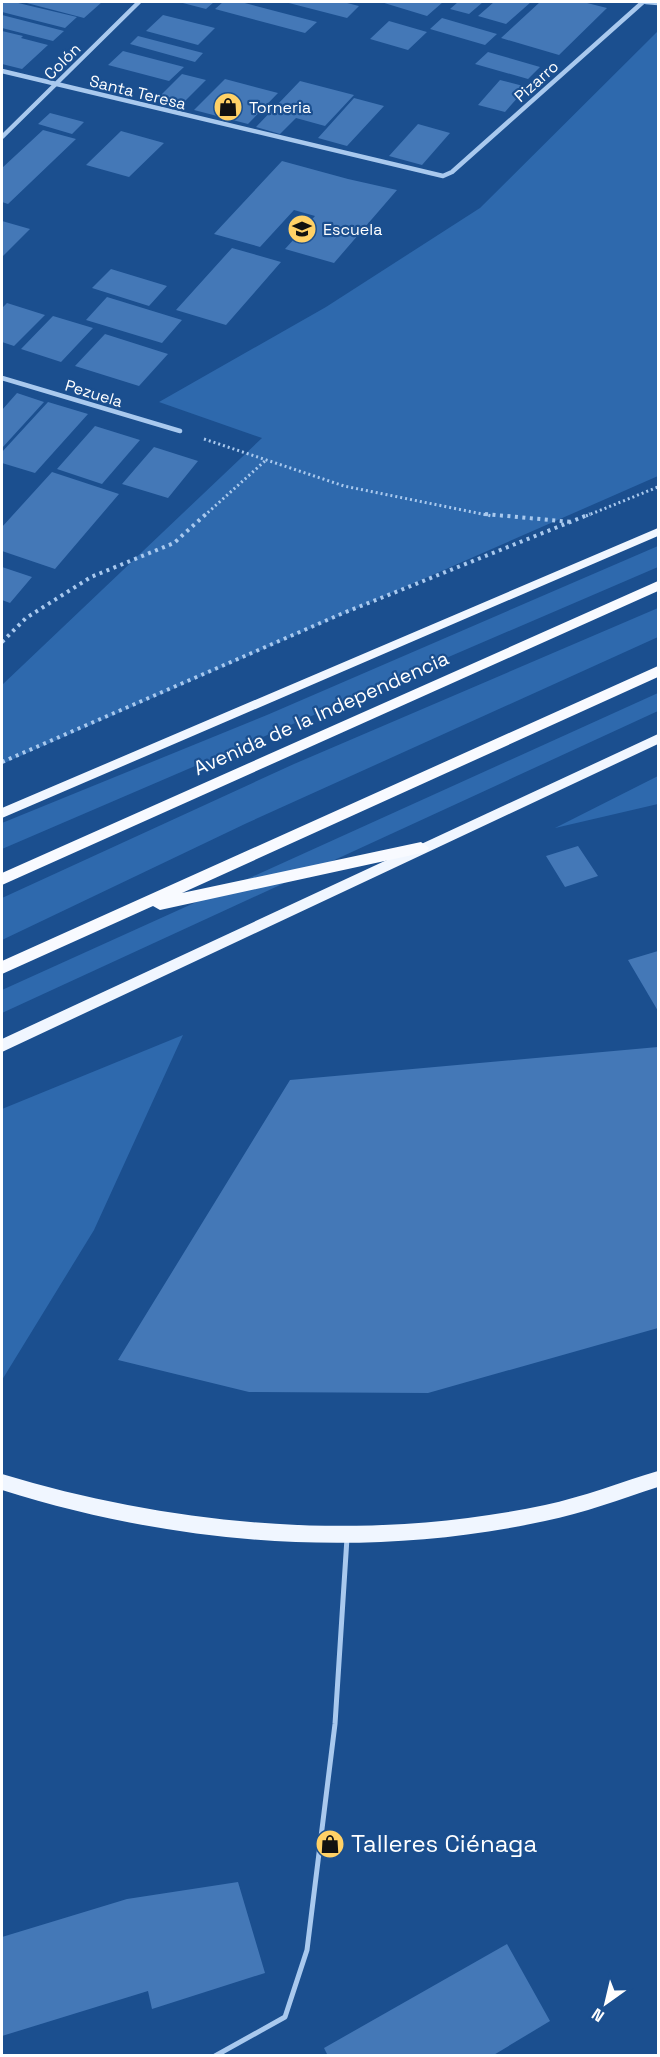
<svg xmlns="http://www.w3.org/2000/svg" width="660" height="2057" font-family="'Space Grotesk',sans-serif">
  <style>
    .green { fill: #2e69ad }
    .building { fill: #4478b7 }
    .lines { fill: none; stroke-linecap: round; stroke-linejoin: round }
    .path-far1 { stroke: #a9c9ee; stroke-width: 3; stroke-dasharray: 2 3; stroke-linecap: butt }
    .path { stroke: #a9c9ee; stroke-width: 4; stroke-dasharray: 3 4.5; stroke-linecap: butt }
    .service { stroke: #a9c9ee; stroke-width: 5 }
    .minor { stroke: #a9c9ee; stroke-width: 4.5 }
    .primary { fill: #f0f6ff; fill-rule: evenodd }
    .trunk { fill: #f8faff; fill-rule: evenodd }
    .labels { text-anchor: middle; stroke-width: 4.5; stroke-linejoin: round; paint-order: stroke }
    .far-street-label { font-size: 16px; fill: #fff; stroke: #1b4f8f }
    .far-poi-label { font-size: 16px; fill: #fff; stroke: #1b4f8f; text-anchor: start }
    .street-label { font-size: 20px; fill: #fff; stroke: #1b4f8f }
    .near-poi-label { font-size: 24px; fill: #fff; stroke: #1b4f8f; text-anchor: start }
  </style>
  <rect width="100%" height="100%" fill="#1b4f8f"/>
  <path class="green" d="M658,31v445l-656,288v-79l260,-247 -103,-36 167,-95 154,-99z
    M658,546v21l-656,282v-26l265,-108z
    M658,608v29l-411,186 -245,117v-42l292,-134z
    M658,693v18l-656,302v-23z
    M658,776v28l-103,24z
    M183,1035l-89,195 -92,150v-271z"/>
  <path class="building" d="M2,2h12l63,15 -12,11 -63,-16z
    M23,2h79l-18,16z
    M179,2h35l-8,7z
    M223,2h18l76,20 -12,11 -90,-24z
    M285,2h58l16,4 -12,12z
    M381,2h62l-16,14z
    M458,2h25l-14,12 -19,-5z
    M494,2h37l-25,22 -28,-8z
    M540,2h43l24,6 -48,47 -58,-17z
    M2,15l62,16 -11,10 -51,-13z
    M163,15l52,13 -17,17 -52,-14z
    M442,18l55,16 -12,11 -55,-16z
    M389,21l38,11 -19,18 -38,-11z
    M2,31l21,5 -2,2 27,7 -26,24 -20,-5z
    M138,36l65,17 -8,9 -65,-18z
    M123,51l61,16 -15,14 -61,-16z
    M488,52l52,15 -12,12 -53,-15z
    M182,74l24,6 -26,26 -24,-6z
    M225,79l53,14 -30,31 -54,-14z
    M500,80l27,7 -22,25 -27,-7z
    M300,81l54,14 -29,31 -29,-8 -16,16 -24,-7z
    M354,98l30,8 -37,40 -29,-8z
    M50,113l34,9 -12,12 -34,-10z
    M418,124l32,9 -28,32 -33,-9z
    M43,130l33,9 -68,65 -6,-2v-34z
    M121,131l43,12 -35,34 -43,-12z
    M282,161l66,18 49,11 -63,73 -49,-14 30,-33 -21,-6 -34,37 -46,-13z
    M2,221l28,8 -28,28z
    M232,248l49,14 -55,63 -50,-15z
    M111,269l56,17 -18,20 -57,-18z
    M107,297l75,23 -20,23 -76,-23z
    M7,303l38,12 -31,31 -12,-4v-34z
    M53,316l40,12 -32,34 -40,-13z
    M105,334l63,20 -29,32 -64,-20z
    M17,393l27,9 -42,46v-38z
    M48,402l40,12 -53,59 -33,-10v-11z
    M95,426l45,14 -38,44 -45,-15z
    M154,447l44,14 -30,37 -46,-14z
    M52,472l67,22 -64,75 -53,-18v-24z
    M2,567l30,10 -22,26 -8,-3z
    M578,846l20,30 -33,11 -19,-31z
    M658,951v60l-30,-51z
    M658,1047v281l-230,65 -179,-1 -131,-32 172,-280z
    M238,1882l27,91 -113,36 -4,-18 -146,45v-99l125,-38z
    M507,1944l43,77 -58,35h-164l-4,-8z"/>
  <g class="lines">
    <path class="path-far1" d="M204,439l140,47 148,30
      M204,516l62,-56
      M586,516l72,-29"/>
    <path class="path" d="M485,514l87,8
      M2,642l24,-24 65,-41 83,-34 32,-29
      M2,762l339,-148 249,-100"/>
    <path class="service" d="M215,2056l70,-39 22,-67 28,-226 12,-186"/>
    <path class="minor" d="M646,2l12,1
      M2,71l441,105 9,-4 191,-170
      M2,137l137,-135
      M2,378l178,53"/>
    <path class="primary" d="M658,528v8l-656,282v-10z
      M658,734v10l-656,308v-13z
      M658,1471v16c-37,12 -74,26 -113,34 -179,39 -370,24 -543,-31v-16c175,53 363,69 543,31 38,-8 76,-23 113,-34z"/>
    <path class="trunk" d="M658,581v10l-656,294v-12z
      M658,666v11l-476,216 239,-51 8,6 -3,4 -266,58 -7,-4 -151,68v-13z"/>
  </g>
  <defs>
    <g id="shop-disc" transform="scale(1.5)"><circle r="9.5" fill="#ffd166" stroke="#1b4f8f"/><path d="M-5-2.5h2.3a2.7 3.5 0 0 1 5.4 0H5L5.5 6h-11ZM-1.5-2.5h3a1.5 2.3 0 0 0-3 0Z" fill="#111"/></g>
    <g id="school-disc" transform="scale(1.5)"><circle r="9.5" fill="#ffd166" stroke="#1b4f8f"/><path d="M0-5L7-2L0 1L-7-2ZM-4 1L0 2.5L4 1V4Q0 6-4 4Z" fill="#111"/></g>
  </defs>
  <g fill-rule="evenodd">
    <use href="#shop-disc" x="228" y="107"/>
    <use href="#school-disc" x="302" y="229"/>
    <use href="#shop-disc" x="330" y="1844"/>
  </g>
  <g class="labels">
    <g class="far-street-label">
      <text transform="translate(62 61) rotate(-45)" y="6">Colón</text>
      <text transform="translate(536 81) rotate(-42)" y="6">Pizarro</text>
      <text transform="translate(138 92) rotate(14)" y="6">Santa Teresa</text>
      <text transform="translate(94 393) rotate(17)" y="6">Pezuela</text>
    </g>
    <g class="far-poi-label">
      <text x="249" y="113">Torneria</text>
      <text x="323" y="235">Escuela</text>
    </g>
    <g class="street-label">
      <text transform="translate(321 713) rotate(-24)" y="7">Avenida de la Independencia</text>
    </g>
    <g class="near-poi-label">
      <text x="351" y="1852">Talleres Ciénaga</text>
    </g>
  </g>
  <rect width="660" height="2057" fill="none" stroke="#ffffff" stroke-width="6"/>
  <g transform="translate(606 2003) rotate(214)" stroke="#1b4f8f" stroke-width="4.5" paint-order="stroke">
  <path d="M0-4.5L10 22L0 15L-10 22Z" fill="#ffffff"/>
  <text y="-9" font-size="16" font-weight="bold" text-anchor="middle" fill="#ffffff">N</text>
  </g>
</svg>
